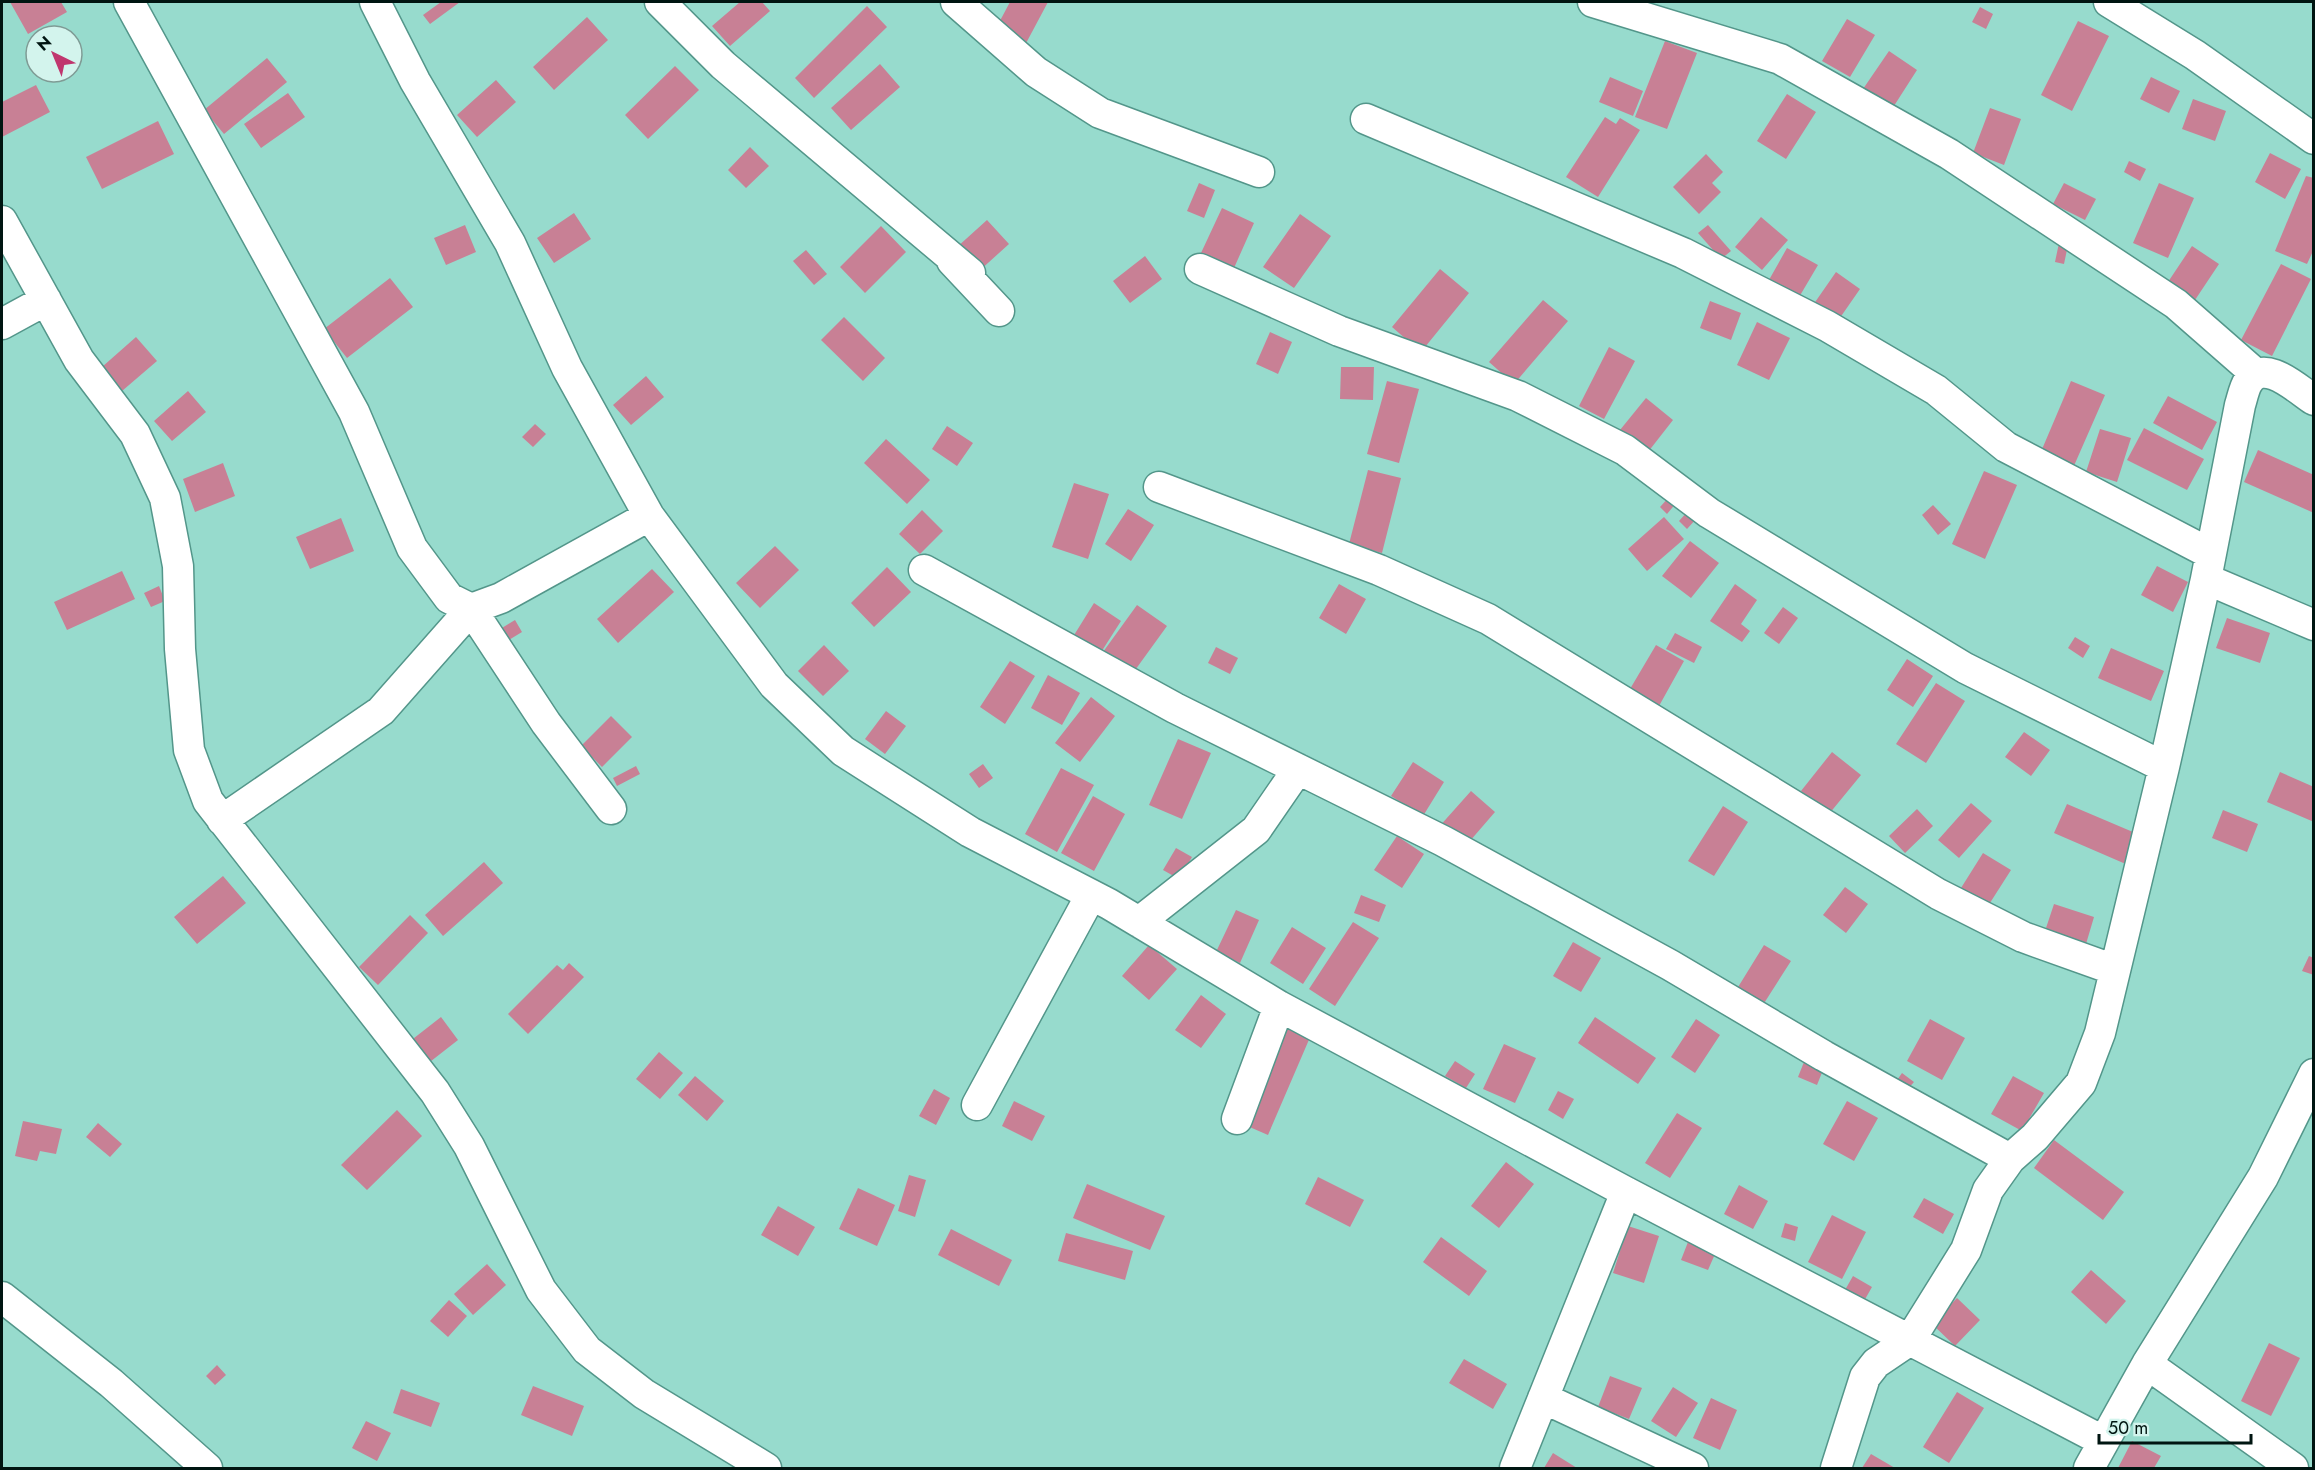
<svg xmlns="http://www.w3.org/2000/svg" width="2315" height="1470" font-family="Jost,sans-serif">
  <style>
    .building { fill: #c88095 }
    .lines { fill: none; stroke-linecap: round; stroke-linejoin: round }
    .minor-casing { stroke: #53968a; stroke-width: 33 }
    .minor { stroke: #fff; stroke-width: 30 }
  </style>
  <rect width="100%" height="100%" fill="#97dbcd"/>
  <path class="building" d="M10,2h51l6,10 -39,22z
    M441,2h19l-30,22 -7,-9z
    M740,2h22l8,9 -40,35 -18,-20z
    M1010,2h38l-24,45 -30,-15z
    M867,6l20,21 -73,71 -19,-20z
    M1980,7l13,7 -7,15 -14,-7z
    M587,17l21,23 -54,50 -21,-23z
    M1847,19l28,16 -25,42 -28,-16z
    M2078,21l31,15 -37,75 -31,-16z
    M1665,41l32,12 -30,76 -32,-12z
    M1889,51l28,19 -25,39 -29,-20z
    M267,58l20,24 -63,52 -20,-24z
    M880,64l20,23 -49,43 -20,-22z
    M675,66l24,24 -51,49 -23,-24z
    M1610,77l33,14 -10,25 -34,-14z
    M2151,77l29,14 -11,22 -29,-14z
    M496,80l20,22 -39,35 -20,-22z
    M36,85l14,27 -48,25v-35z
    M288,93l17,24 -44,31 -17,-24z
    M1787,94l29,18 -30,47 -29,-18z
    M2193,99l33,12 -11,30 -33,-12z
    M1990,108l31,11 -17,46 -31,-12z
    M1605,117l11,7 4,-6 20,12 -42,67 -32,-20z
    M158,121l16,33 -72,35 -16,-32z
    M750,147l19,19 -23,22 -18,-18z
    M2270,153l31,16 -16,30 -30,-17z
    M1706,154l17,18 -11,11 9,9 -22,22 -26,-27z
    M2129,161l17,8 -6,12 -16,-9z
    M2306,176l8,2v71l-7,15 -32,-13z
    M1199,183l16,7 -11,28 -17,-7z
    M2064,183l32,16 -11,21 -32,-16z
    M2159,183l35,15 -26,60 -35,-15z
    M1222,208l32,15 -20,45 -33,-15z
    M574,213l17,26 -37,24 -17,-25z
    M1300,214l31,22 -37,52 -31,-21z
    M1761,217l27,23 -26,30 -27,-23z
    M987,220l22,24 -31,28 -22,-24z
    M465,225l11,27 -30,13 -12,-27z
    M1708,225l23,26 -10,8 -23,-26z
    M881,226l25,26 -41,41 -25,-26z
    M2059,243l9,2 -4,19 -9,-2z
    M2192,246l27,18 -24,36 -27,-18z
    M1787,248l31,17 -23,39 -30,-17z
    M806,250l21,24 -13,11 -21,-24z
    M1145,256l17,23 -32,24 -17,-22z
    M2281,264l30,15 -39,77 -31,-16z
    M1440,269l29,24 -48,59 -29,-25z
    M1836,272l24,17 -25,36 -24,-17z
    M390,278l23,29 -66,51 -23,-29z
    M1543,300l25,21 -54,63 -25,-22z
    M1710,301l31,12 -10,27 -31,-12z
    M844,317l41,41 -22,23 -42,-41z
    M1757,322l33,16 -21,42 -32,-15z
    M1270,332l22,10 -14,32 -22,-10z
    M136,337l21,24 -35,30 -20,-24z
    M1609,347l26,14 -31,58 -25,-13z
    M1341,367h33l-1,33 -33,-1z
    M646,376l18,21 -33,28 -18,-20z
    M1387,381l32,8 -20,74 -32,-9z
    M2071,381l34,14 -32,73 -33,-14z
    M188,391l18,21 -34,29 -18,-20z
    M2168,396l49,26 -15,28 -49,-27z
    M1646,398l27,22 -25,32 -28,-22z
    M535,424l11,10 -13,13 -11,-10z
    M947,426l26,17 -16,23 -25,-17z
    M2144,428l60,31 -17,31 -60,-30z
    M2100,429l31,9 -14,44 -31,-10z
    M886,439l44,41 -23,24 -43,-41z
    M2258,450l56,25v38l-70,-31z
    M223,463l12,33 -40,16 -12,-33z
    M1368,470l33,8 -19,75 -33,-9z
    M1984,471l33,14 -32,74 -33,-15z
    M1074,483l35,11 -21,65 -36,-12z
    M1670,496l7,6 -10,12 -7,-7z
    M1933,505l18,19 -13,11 -16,-20z
    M1128,509l26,16 -23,36 -26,-17z
    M922,510l21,21 -23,23 -21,-20z
    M1688,511l9,7 -10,11 -8,-8z
    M1664,517l20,22 -37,32 -19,-22z
    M341,518l13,33 -44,18 -14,-32z
    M1690,541l29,22 -28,35 -29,-22z
    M775,546l24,24 -39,38 -24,-25z
    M2157,566l31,16 -15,30 -32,-17z
    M887,567l24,25 -37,35 -23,-24z
    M652,569l22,23 -56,51 -21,-24z
    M122,571l13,28 -68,31 -13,-28z
    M1339,584l27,15 -20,35 -27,-16z
    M1735,584l22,16 -16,24 9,7 -8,11 -32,-21z
    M159,586l6,15 -14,6 -7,-14z
    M1094,603l27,18 -23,36 -27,-17z
    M1137,605l30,21 -34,47 -30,-21z
    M1783,607l15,11 -19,26 -15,-11z
    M2227,618l43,15 -10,30 -44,-15z
    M515,620l7,12 -18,11 -7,-12z
    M1675,633l27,14 -8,16 -28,-14z
    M2075,637l15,9 -7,12 -15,-10z
    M824,645l25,26 -26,25 -25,-25z
    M1656,645l28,16 -25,45 -29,-17z
    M1216,647l22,11 -8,16 -22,-11z
    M2111,648l53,23 -13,30 -53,-23z
    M1907,659l26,17 -20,31 -26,-17z
    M1010,661l25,15 -30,48 -25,-17z
    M1048,675l32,18 -18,32 -31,-17z
    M1936,683l29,18 -39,62 -30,-19z
    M1091,697l24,19 -35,46 -25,-19z
    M886,711l20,15 -21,28 -20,-15z
    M611,716l21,21 -30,30 -21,-21z
    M2024,732l26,18 -19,26 -26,-19z
    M1178,739l33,14 -29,66 -33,-14z
    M1832,752l29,23 -32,39 -28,-23z
    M1413,762l31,20 -21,34 -32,-20z
    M983,764l10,14 -14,10 -10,-14z
    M636,766l4,8 -23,12 -4,-8z
    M1061,768l33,17 -37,67 -32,-18z
    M2280,772l34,15v35l-47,-20z
    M1471,791l24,21 -32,37 -25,-21z
    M1093,796l32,18 -31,57 -33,-18z
    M1971,803l21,18 -33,37 -21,-18z
    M2067,804l73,31 -12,30 -74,-32z
    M1723,806l25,16 -34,54 -26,-15z
    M1917,809l16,17 -28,27 -16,-17z
    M2223,810l35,14 -11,28 -35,-14z
    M1397,836l27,18 -22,34 -28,-18z
    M1176,848l16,9 -13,22 -16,-9z
    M1983,853l28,17 -23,36 -27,-18z
    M484,862l19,21 -60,53 -18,-21z
    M223,876l23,27 -49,41 -23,-27z
    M1845,887l23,17 -22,29 -23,-18z
    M1361,895l25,10 -7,17 -25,-9z
    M2054,904l40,13 -8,27 -41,-13z
    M1236,910l23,10 -19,43 -24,-11z
    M410,915l18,18 -50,52 -19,-18z
    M1353,922l26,16 -44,68 -26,-17z
    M1292,927l34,21 -23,36 -33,-21z
    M1573,942l28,16 -20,34 -28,-16z
    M1149,945l28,24 -28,31 -27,-24z
    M1764,945l27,16 -30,47 -26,-16z
    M2309,956l5,2v17l-12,-4z
    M569,963l15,14 -56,57 -20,-20 49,-49 6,5z
    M1201,995l25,19 -25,34 -26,-18z
    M441,1017l17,23 -32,25 -17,-23z
    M1595,1017l61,41 -18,26 -60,-41z
    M1696,1019l24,16 -25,38 -24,-16z
    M1930,1019l35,19 -23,42 -35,-19z
    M1281,1022l30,13 -43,100 -30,-13z
    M1504,1044l32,14 -21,45 -32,-14z
    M659,1052l24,21 -23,26 -24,-20z
    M1455,1061l20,13 -9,14 -21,-12z
    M1804,1062l19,8 -6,15 -19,-8z
    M1902,1073l12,9 -8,9 -11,-8z
    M695,1076l29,25 -17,20 -29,-26z
    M2013,1076l31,17 -22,38 -31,-17z
    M934,1089l16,9 -14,27 -17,-9z
    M1558,1091l16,8 -11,20 -15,-9z
    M1014,1101l31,15 -13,25 -30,-15z
    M1847,1101l31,17 -24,43 -31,-17z
    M397,1110l25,26 -55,54 -26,-25z
    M1677,1113l25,15 -32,50 -25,-15z
    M23,1121l39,8 -6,25 -16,-3 -3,10 -22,-5z
    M98,1123l24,21 -12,13 -24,-20z
    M2054,1140l70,52 -21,28 -69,-52z
    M1506,1162l28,22 -35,44 -28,-22z
    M909,1175l17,5 -11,37 -17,-6z
    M1318,1177l46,23 -14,27 -45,-23z
    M1087,1184l78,32 -15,34 -77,-32z
    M1739,1185l29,16 -15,28 -29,-15z
    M858,1188l37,17 -18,41 -38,-17z
    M1924,1198l30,16 -11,20 -30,-17z
    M778,1206l37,21 -17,29 -37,-21z
    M1832,1215l34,17 -24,47 -34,-17z
    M1785,1223l13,4 -3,14 -14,-4z
    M1628,1226l31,10 -15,47 -31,-10z
    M951,1229l61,31 -13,26 -61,-31z
    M1066,1233l67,18 -8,29 -67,-19z
    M1441,1237l46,34 -18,25 -46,-34z
    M1688,1242l27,12 -7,16 -27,-10z
    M487,1264l19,21 -33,30 -19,-21z
    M2091,1270l35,31 -20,23 -35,-32z
    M1853,1276l19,11 -8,14 -19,-11z
    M1957,1298l23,22 -25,26 -23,-22z
    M449,1300l18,16 -19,21 -18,-16z
    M2269,1343l31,15 -29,58 -30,-15z
    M1464,1359l43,25 -14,25 -44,-26z
    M217,1365l9,10 -11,10 -9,-9z
    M1610,1376l32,12 -13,31 -31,-12z
    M533,1386l51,20 -12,30 -51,-21z
    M1673,1387l25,16 -22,34 -25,-16z
    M401,1389l39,14 -9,24 -38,-14z
    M1957,1392l27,16 -35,55 -26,-16z
    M1711,1398l26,12 -17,40 -27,-12z
    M366,1421l25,12 -14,28 -25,-13z
    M2132,1441l29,15 -7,12h-36z
    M1553,1453l24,15h-33z
    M1871,1454l24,14h-33z"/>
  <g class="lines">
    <g class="minor-casing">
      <path id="minor" d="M129,2l225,410 58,136 37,50 22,11 30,-11 148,-82
        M375,2l40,79 95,162 57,125 82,148 125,169 69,66 127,81 139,72 170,102 347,186 477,249
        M660,2l63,63 247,208
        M956,2l80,70 64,41 159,59
        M1593,2l187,57 169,95 227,150 80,70
        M2109,2l86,53 119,84
        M1366,119l317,134 144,73 109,64 70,57 205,107
        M2,221l77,139 56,74 30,64 13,68 2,83 9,101 19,51 227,291 34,54 72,144 46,60 57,44 122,74
        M952,261l47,50
        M1200,269l139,62 179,65 107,54 84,63 256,155 199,99
        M2,324l44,-24
        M1159,487l220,83 109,49 450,275 85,43 92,33
        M924,570l251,138 268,133 227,124 154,91 186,103
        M2206,579l108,46
        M222,820l159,-109 90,-102 75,114 65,86
        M1139,922l117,-92 42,-61
        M977,1105l114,-210
        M1237,1119l42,-113
        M2,1297l109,86 96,85
        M2147,1364l146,104
        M1543,1398l150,70
        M1515,1468l111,-276
        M1836,1468l29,-91 11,-14 34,-23 56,-90 22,-60 22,-31 25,-22 46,-54 19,-50 64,-266 42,-188 34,-174c2,-6 4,-17 8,-23 16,-25 49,7 66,18
        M2089,1468l58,-104 116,-187 51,-103"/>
    </g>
    <use href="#minor" class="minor"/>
  </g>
  <rect width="2315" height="1470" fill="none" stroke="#001511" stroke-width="6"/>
  <g transform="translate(54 54) rotate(317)"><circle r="28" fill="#d3f4ed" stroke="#7f9b95" stroke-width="1.5"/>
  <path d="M0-4.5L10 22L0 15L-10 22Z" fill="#c0366e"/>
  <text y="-9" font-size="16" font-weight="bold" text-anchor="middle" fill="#001511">N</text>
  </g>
  <path d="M2099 1434v9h152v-9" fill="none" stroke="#001511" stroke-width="3"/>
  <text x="2108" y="1434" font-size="18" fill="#001511" stroke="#d3f4ed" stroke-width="4.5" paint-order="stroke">50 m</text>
</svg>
